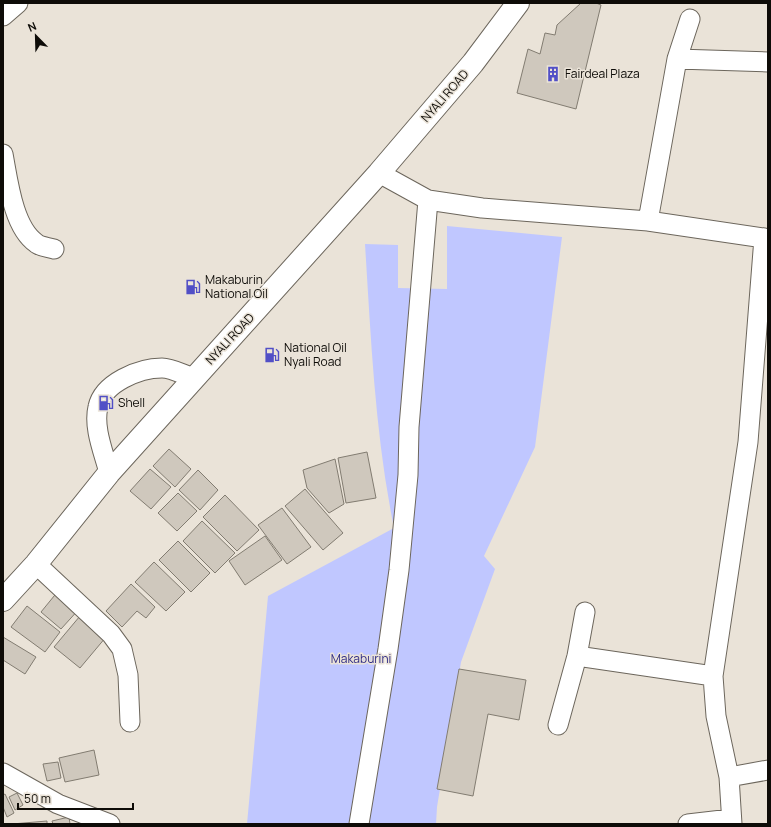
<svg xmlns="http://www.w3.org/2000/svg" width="771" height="827" font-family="Manrope,sans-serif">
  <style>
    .green { fill: #c0c7ff }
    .building { fill: #cfc8bd; stroke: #827c71 }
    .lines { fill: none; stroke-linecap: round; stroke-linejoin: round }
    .minor-casing { stroke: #6c665c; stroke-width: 21 }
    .highway-casing { stroke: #6c665c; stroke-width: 24 }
    .minor { stroke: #fff; stroke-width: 19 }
    .highway { stroke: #fff; stroke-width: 22 }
    .labels { text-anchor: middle; stroke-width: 3; stroke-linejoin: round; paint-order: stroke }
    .poi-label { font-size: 12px; fill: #0e0c08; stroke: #eae3d8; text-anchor: start }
    .street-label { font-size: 12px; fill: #0e0c08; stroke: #eae3d8 }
    .park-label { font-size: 12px; fill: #312d86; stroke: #eae3d8 }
  </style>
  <rect width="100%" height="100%" fill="#eae3d8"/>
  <path class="green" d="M447,226l115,11 -27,210 -51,109 11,13 -34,93 -24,145 -1,17h-189l21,-228 126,-68c-19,-93 -23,-189 -29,-284l33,1v43l49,1z"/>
  <path class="building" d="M581,3h15l5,2 -25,104 -59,-16 11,-44 12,5 5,-21 10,2 2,-10z
    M169,449l22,20 -16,18 -22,-21z
    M367,452l9,46 -30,5 -8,-45z
    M335,459l9,45 -15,9 -22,-25 -4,-18z
    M150,469l21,18 -20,22 -21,-18z
    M198,470l20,20 -18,20 -21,-20z
    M305,489l38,44 -20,17 -38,-44z
    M178,493l19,18 -20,20 -19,-18z
    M225,495l34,35 -22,21 -34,-34z
    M282,508l29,39 -24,17 -29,-39z
    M202,521l33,32 -20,20 -32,-32z
    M265,536l17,24 -37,25 -16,-24z
    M178,541l32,32 -19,19 -32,-32z
    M154,562l31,30 -19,19 -31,-29z
    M131,584l24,23 -9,11 -9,-7 -15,16 -16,-16z
    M59,590l21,18 -19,21 -20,-17z
    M27,606l33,26 -15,20 -34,-25z
    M80,616l26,21 -26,31 -26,-21z
    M3,637l33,20 -11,17 -22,-14z
    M459,669l67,11 -7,40 -31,-6 -15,82 -36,-7z
    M94,750l5,25 -34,7 -6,-24z
    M58,762l3,16 -14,3 -4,-17z
    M17,793l6,12 -8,5 -6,-13z
    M5,794l9,19 -7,4 -4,-10v-12z
    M69,817l1,7h-17l-1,-3z
    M47,821v3h-35z"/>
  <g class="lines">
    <g class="minor-casing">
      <path id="minor" d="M3,16l15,-13
        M677,59l91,3
        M3,154c5,26 10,73 33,89 4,4 12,4 18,6
        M379,173l49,27 54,8 166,13 116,17 -16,204 -35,234 3,40 13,61 3,47
        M648,221l29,-162 13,-40
        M109,473c-5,-20 -16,-45 -11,-66 5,-24 41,-39 64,-39 10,0 22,7 32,10
        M36,564l75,70 11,15 6,26 2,47
        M577,656l136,20
        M558,725l19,-69 8,-44
        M3,773l55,31 52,20
        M729,777l39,-7
        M359,824l29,-175 11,-79 9,-95 1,-48 19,-227
        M688,824l43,-5"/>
    </g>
    <g class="highway-casing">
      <path id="highway" d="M3,600l33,-36 73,-91 270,-300 94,-110 45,-60"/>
    </g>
    <use href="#minor" class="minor"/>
    <use href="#highway" class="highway"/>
  </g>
  <defs>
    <g id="building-bare" transform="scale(1.2)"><path d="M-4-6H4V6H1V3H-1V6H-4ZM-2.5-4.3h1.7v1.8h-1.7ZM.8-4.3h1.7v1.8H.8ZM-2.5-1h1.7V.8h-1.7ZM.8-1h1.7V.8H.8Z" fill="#514fc6" stroke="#eae3d8" stroke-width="2.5" paint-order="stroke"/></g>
    <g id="fuel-bare" transform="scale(1.2)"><path d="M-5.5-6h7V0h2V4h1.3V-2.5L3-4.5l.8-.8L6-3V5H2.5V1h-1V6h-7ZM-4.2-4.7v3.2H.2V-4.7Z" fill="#514fc6" stroke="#eae3d8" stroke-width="2.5" paint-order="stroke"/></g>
  </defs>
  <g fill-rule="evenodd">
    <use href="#building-bare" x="553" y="74"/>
    <use href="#fuel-bare" x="193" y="287"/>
    <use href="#fuel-bare" x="272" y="355"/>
    <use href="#fuel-bare" x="106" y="403"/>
  </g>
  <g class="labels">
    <g class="poi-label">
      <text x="565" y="78">Fairdeal Plaza</text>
      <text x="205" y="284">Makaburin<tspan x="205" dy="14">National Oil</tspan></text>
      <text x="284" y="352">National Oil<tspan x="284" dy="14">Nyali Road</tspan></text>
      <text x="118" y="407">Shell</text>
    </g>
    <g class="street-label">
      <text transform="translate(445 96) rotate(-49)" y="4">NYALI ROAD</text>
      <text transform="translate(230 339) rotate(-47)" y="4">NYALI ROAD</text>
    </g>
    <g class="park-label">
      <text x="361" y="663">Makaburini</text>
    </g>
  </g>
  <rect width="771" height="827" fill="none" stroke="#0e0c08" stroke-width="8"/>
  <g transform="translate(36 36) rotate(337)" stroke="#eae3d8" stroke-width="3" paint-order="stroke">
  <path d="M0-3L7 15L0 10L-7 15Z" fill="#0e0c08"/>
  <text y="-6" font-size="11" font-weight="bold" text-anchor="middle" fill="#0e0c08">N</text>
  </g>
  <path d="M18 803v6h115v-6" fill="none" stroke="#0e0c08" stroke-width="2"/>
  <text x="24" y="803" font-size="12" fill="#0e0c08" stroke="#eae3d8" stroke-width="3" paint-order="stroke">50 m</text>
</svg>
